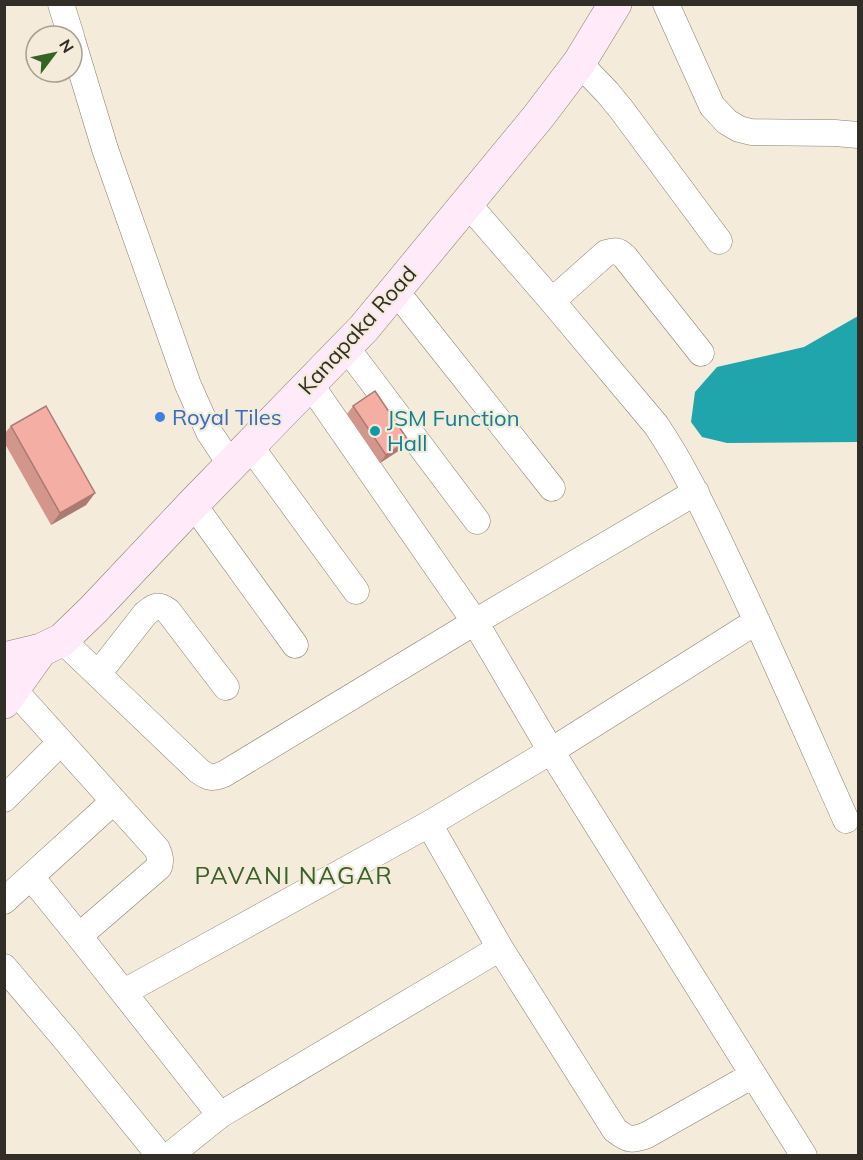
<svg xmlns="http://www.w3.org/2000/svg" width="863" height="1160" font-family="Mulish,sans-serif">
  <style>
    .water { fill: #21a5ac }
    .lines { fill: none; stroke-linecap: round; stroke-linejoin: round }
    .street-casing { stroke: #867f6f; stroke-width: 27 }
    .secondary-casing { stroke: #867f6f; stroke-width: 34 }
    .street { stroke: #fff; stroke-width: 26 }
    .secondary { stroke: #ffeafa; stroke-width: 33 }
    .wall { fill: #d2968d }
    .shaded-wall { fill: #ab7a73 }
    .building { fill: #f4aea4; stroke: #ab7a73; stroke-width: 1.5 }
    .shop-dot { fill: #3f7fe0; stroke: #f4ebda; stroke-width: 2 }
    .culture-dot { fill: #0f9aa8; stroke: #f4ebda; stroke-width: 2 }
    .labels { text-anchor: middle; stroke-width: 4.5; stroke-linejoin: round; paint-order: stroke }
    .street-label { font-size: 22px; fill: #312e27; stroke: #f4ebda }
    .shop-label { font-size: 22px; fill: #366cbe; stroke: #f4ebda; text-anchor: start }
    .culture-label { font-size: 22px; fill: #0d838f; stroke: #f4ebda; text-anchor: start }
    .neighbourhood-label { font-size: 24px; letter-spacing: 1.5px; fill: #366127; stroke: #f4ebda }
  </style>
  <rect width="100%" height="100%" fill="#f4ebda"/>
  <path class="water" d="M858,316v126l-131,1 -25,-6 -11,-15 4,-30 22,-25 87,-20z"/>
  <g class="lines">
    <g class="street-casing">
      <path id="street" d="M61,4l10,32
        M666,4l46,102 15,16 12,7 12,3 84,1 23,2
        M72,40l33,109 83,236 21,47 22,33
        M579,63l28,29 14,17 98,132
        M467,203l85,98 104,124c30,44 52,93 75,141 40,84 77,169 115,254
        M395,290l157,198
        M552,301l54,-48c9,-3 12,-3 19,4l76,96
        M346,347l131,174
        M310,384l165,238 76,129 253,405
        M250,446l106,145
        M193,504l102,141
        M62,640l137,131c10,7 13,8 25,3l251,-152 221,-130
        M98,674l47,-60c9,-7 12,-11 23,-3l58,76
        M14,690l143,159c3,7 4,11 2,18l-80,69
        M4,799l57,-57
        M429,824l71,124 115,182c13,10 16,11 32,5l106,-60
        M31,877l48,59 141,179
        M4,901l110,-100
        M4,967l62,73 94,116
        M124,992l305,-168 122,-73 206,-130
        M169,1156l51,-41 280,-167"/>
    </g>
    <g class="secondary-casing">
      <path id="secondary" d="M4,659l37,-9 21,-10 31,-30 100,-106 171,-176 174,-211 41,-54 36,-59
        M4,702l37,-52"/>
    </g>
    <use href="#street" class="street"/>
    <use href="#secondary" class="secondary"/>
  </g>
  <path class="wall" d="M353,406l50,42 -23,15 -33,-49z
    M11,426l84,67 -9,12 -35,20 -47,-83v-8z"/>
  <path class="shaded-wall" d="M408,440l-5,8 -23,15 6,-8z
    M95,493l-9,12 -35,20 9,-12z"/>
  <path class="building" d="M375,391l33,49 -22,15 -33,-49z
    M46,406l49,87 -35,20 -49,-87z"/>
  <circle class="shop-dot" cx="160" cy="417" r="6"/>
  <circle class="culture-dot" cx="375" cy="431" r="6"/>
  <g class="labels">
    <g class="street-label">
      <text transform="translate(357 330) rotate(-48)" y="8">Kanapaka Road</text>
    </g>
    <g class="shop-label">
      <text x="172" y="425">Royal Tiles</text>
    </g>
    <g class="culture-label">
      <text x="387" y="426">JSM Function<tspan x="387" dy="25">Hall</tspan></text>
    </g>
    <g class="neighbourhood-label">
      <text x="294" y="884">PAVANI NAGAR</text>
    </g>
  </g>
  <rect width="863" height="1160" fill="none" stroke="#312e27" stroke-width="12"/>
  <g transform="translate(54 54) rotate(58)"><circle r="28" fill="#f4ebda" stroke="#a69f92" stroke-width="1.5"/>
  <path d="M0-4.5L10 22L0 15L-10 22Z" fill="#346324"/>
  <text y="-9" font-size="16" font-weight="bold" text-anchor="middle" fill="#312e27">N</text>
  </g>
</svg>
